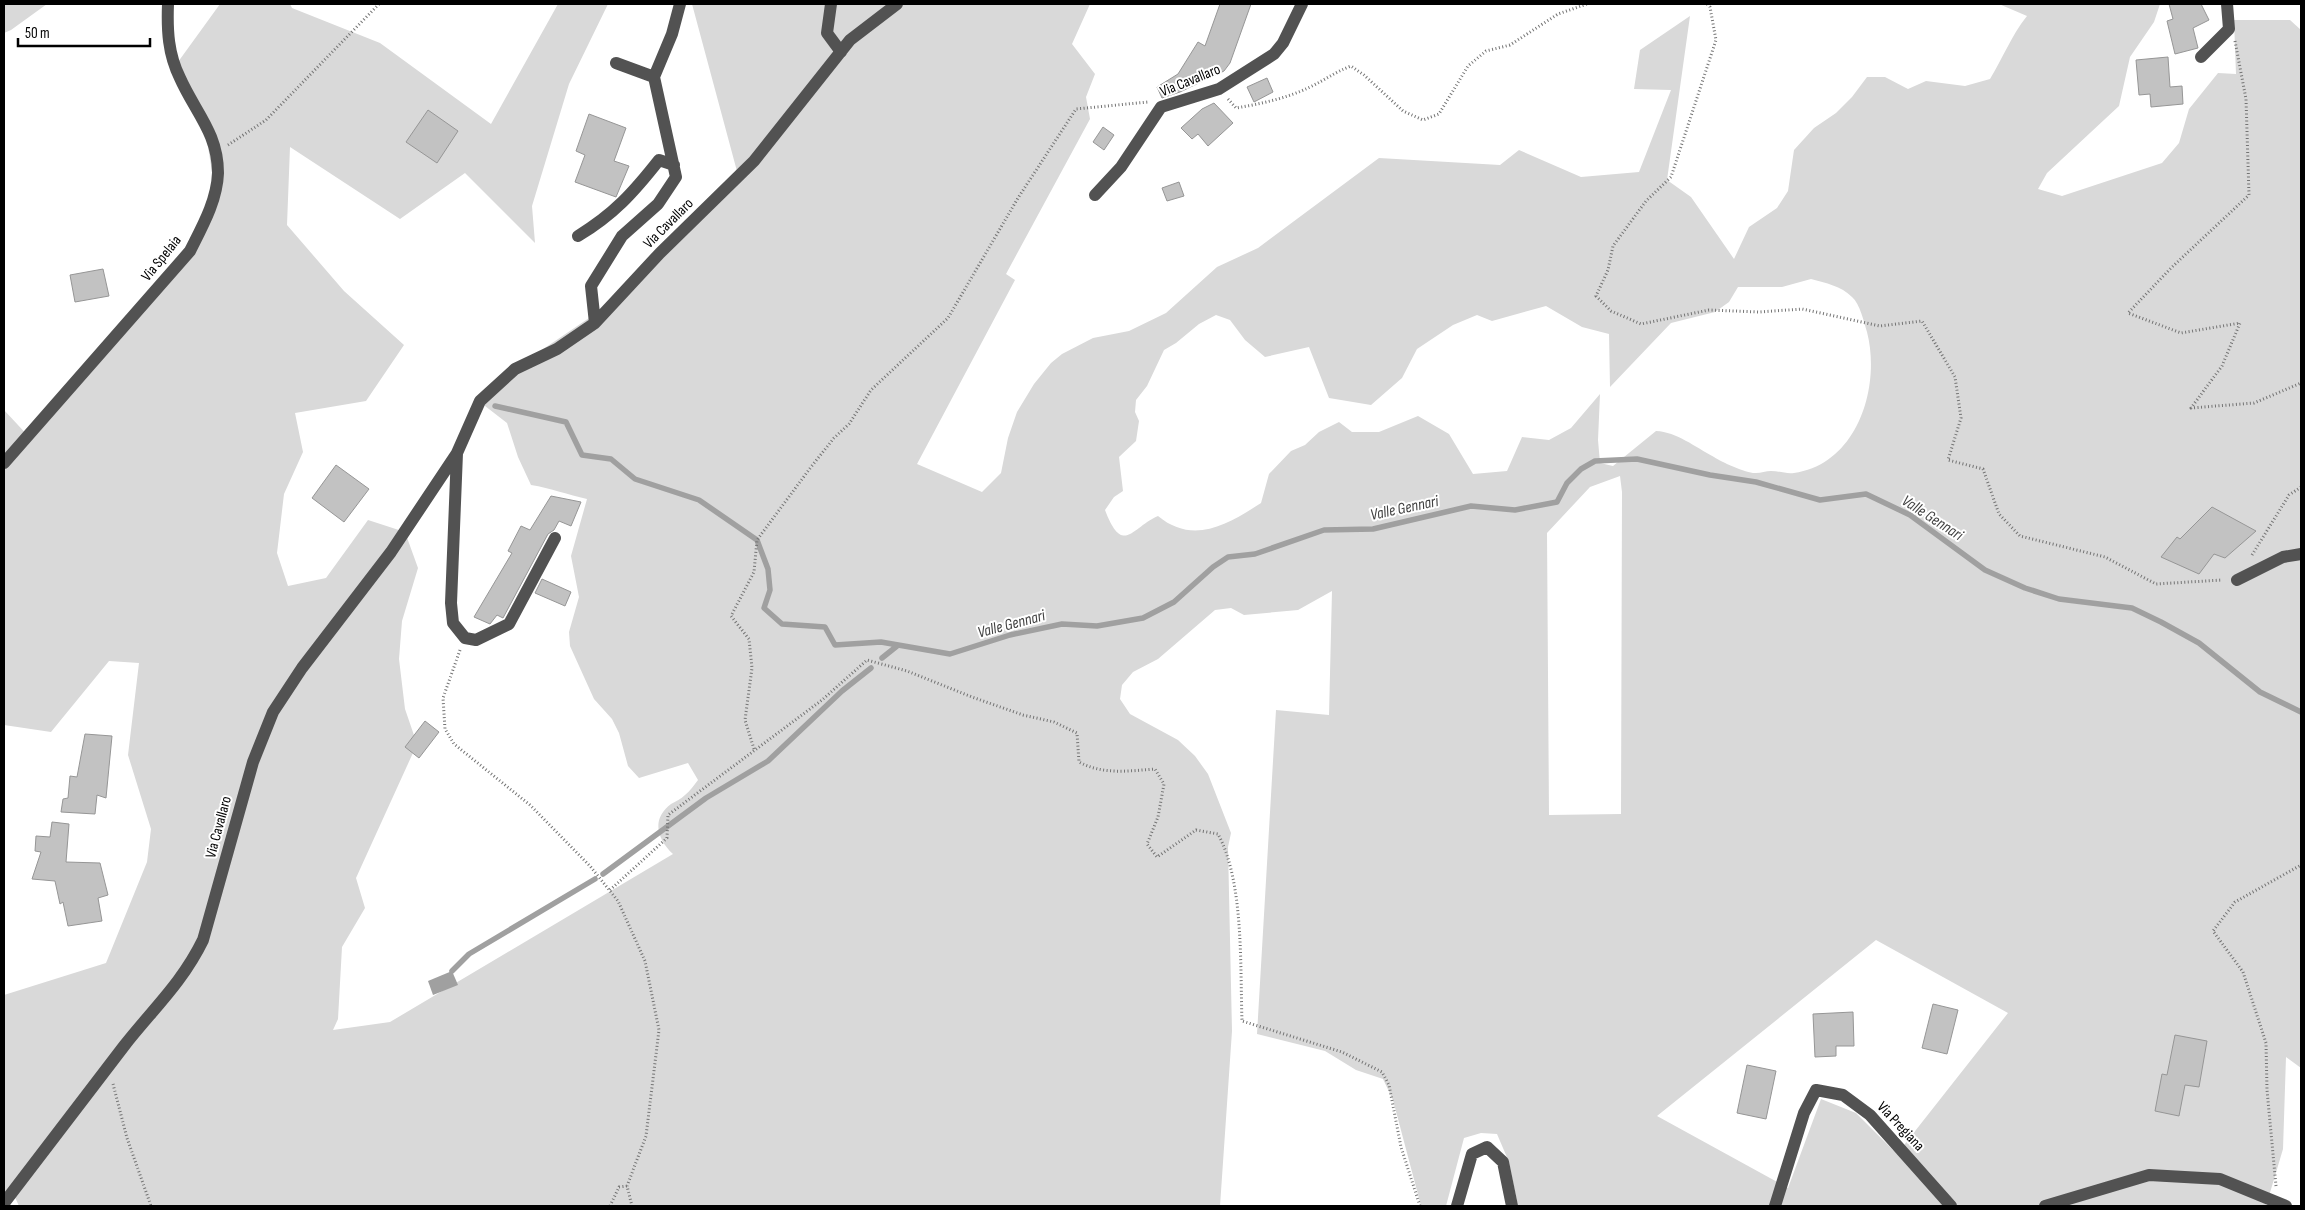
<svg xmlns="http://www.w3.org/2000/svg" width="2305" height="1210" font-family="'Sofia Sans Condensed',sans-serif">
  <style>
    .green { fill: #d9d9d9; fill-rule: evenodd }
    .water { fill: #a0a0a0 }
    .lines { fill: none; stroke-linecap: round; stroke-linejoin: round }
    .stream { stroke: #a0a0a0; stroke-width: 5.5 }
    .building { fill: #c2c2c2; stroke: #969696 }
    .path { stroke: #747474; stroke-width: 3; stroke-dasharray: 1 2.5; stroke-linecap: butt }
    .minor { stroke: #525252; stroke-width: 12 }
    .labels { text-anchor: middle; stroke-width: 4; stroke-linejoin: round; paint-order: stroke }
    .street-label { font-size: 15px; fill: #000; stroke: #fff }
    .water-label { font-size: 16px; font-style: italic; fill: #414141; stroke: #fff }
  </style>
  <rect width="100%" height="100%" fill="#fff"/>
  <path class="green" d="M4,4h43l-36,26 -7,3z
    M220,4h70l2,4 88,35 111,81 67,-120h50l-39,80 -37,122 3,37 -70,-70 -65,46 -110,-72 -3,78 57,66 60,54 -38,56 -71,12 8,39 -19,42 -7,59 11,33 38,-8 42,-58 37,12 13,36 -16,53 -3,38 6,50 12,35 -61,134 9,30 -23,39 -4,72 -5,11 57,-8 283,-168c-16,-15 -22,-35 -2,-50 5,-3 10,-5 14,-9 5,-4 9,-10 13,-15l-10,-17 -49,15 -11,-12 -9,-33 -7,-14 -18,-20 -24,-53 -1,-14 10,-35 -8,-41 16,-57c-19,-4 -36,-11 -56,-14l-13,-28 -11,-34 -31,-24 48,-37 68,-46 146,-141 -46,-171h398l-18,40 23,30 -9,23 4,22 -84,155 9,6 -98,184 65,28 19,-19 7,-35 9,-26 17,-28 17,-21 11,-9 31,-16 36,-7 37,-18 51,-46 41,-19 121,-90 121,7 19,-15 62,27 58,-5 32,-82 -37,-1 6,-39 50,-34 -23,164 24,17 43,62 15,-32 28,-19 11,-17 6,-41 20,-22 22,-15 16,-16 15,-20h18l23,12 18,-8 39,5 25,-7c13,-21 21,-43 37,-63l-28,-12h161l-6,18 -24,35 -11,49 -72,67 -9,16 24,7 100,-33 17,-20 10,-34 29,-36 18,1 -2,-54h56l11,10v1038l-15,-11 -3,92 -17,57h-748l-9,-44 -12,-28 -16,-1 -17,5 -18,68h-25l-28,-106 -10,-21 -27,-9 -31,-19 -68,-17 19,-324 53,5 3,-124 -34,19 -54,5 -13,-7 -16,2 -57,49 -25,13 -11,13 -2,14 10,15 48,26 17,16 13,18 23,59 -3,14 4,184 -12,175h-1201l-6,-13 -9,10v-208l102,-32 41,-101 4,-33 -23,-74 11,-92 -30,-2 -58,71 -47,-7v-315l27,29 164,-204 19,-51 -10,-62 -26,-60zM1811,279c15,4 30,7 41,18 8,7 12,25 15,35 14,54 -9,132 -73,141 -8,1 -15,-2 -23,-2 -5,0 -10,2 -15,2 -8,1 -35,-11 -42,-16 -19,-10 -37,-25 -58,-26l-43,35 -13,-3 -2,-23 2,-46 -29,34 -22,12 -27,-3 -15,34 -34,3 -24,-40 -31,-18 -39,16h-27l-13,-10 -20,10 -14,13 -14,6 -22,23 -8,29c-34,22 -68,42 -103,13 -26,11 -35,41 -53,-6l9,-13 9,-6 -4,-34 17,-16 3,-20 -4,-9 1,-12 11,-14 17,-36 12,-7 23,-19 17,-9 14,5 15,20 20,17 44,-10 20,51 42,7 31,-27 15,-29 36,-24 24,-10 15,6 54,-15 36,21 27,7 1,53 61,-64 44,-11 14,-10 9,-15h44zM1620,476l2,16 -1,322 -72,1 -2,-282 43,-46zM1876,940l132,73 -111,141 -41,-41 -35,-14 -33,89 -131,-72z"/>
  <path class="water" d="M452,971l6,14 -25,10 -5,-14z"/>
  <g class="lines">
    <path class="stream" d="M495,406l71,16 16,33 29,4 24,20 64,21 58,40 11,29 2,21 -6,18 18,16 43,3 10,18 46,-3 69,12 60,-19 52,-11 35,2 46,-8 31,-16 39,-35 15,-10 27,-3 69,-24 49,-1 98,-23 44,4 42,-8 10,-19 14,-14 14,-8 42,-2 73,16 46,7 64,18 46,-6 44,21 75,55 40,18 34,11 73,9 29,14 38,21 61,49 41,20
      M882,658l15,-12
      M603,874l103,-76 62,-37 74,-70 29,-23
      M452,971l17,-17 126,-75"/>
  </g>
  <path class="building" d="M1220,4h31l-21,59 -6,8 -44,21 -18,6 -5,-11 21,-13 20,-32 7,4z
    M2169,4h32l8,16 -16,8 5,20 -23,6 -8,-33 6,-2z
    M2168,57l2,30 12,-1 1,18 -32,3 -1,-13 -11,1 -3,-35z
    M1267,78l6,14 -19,10 -7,-15z
    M1214,103l19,20 -25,23 -10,-12 -6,5 -11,-11 21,-19z
    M428,110l30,21 -21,32 -31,-21z
    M589,114l37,14 -12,33 15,5 -13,31 -41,-15 10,-27 -9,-4z
    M1103,127l11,8 -10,15 -11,-8z
    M1179,182l5,14 -17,5 -5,-13z
    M103,269l6,27 -34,6 -5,-27z
    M336,465l33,24 -25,33 -32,-24z
    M551,496l30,6 -10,24 -12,-5 -5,9 -6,4 -45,84 -6,-3 -7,9 -16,-7 38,-64 -4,-2 13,-25 9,4z
    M2212,507l44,24 -31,27 -11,-4 -15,20 -38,-17 16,-20 3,2z
    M542,579l29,13 -6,14 -30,-13z
    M425,721l14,11 -20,26 -14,-11z
    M85,734l27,2 -6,62 -9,-3 -2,19 -34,-2 2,-13 5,-1 2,-22 7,1z
    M52,822l17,2 -3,38 34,1 8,32 -10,3 4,23 -34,5 -5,-24 -3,2 -5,-23 -23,-2 9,-27 -6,-1 1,-15 14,1z
    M1933,1004l25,6 -11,44 -25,-6z
    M1853,1012l1,34h-18v10l-21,1 -2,-43z
    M2175,1035l32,6 -8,46 -14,-2 -6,31 -24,-5 7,-37 5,1z
    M1747,1065l29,6 -10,48 -29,-6z"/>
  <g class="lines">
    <path class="path" d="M1707,4l3,3 6,33 -45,137 -25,24 -33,45 -5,24 -12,26 15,15 30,13 68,-14 50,2 43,-3 78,17 42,-5 33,56 6,41 -13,42 35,9 16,45 21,22 85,21 51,27 66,-4
      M2235,41l11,58 3,96 -78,73 -43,45 53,20 59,-10 -18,43 -31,42 63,-5 47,-20
      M1228,99l8,9c24,-4 52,-10 74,-21 15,-7 25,-15 41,-21l13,9 39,36 20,9 16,-6 29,-48 18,-15 24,-6 48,-31 29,-10
      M228,145l38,-25 113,-116
      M2252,555l37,-60 12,-8
      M460,650l-17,48 2,31 9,15 76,61 60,61 28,35 27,60 14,69 -13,106 -19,50 5,20
      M754,749l-9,-29 7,-52 -3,-29 -18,-23 23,-44 3,-32 54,-73 23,-29 15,-14 22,-34 77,-72 70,-120 58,-89 72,-7
      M610,890l57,-52 1,-23 154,-115 45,-40 40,11 65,26 51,18 31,7 23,11 2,29c24,13 50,9 76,7l9,15 -6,33 -11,27 10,13 39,-27 22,4c26,48 22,131 24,187l100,31 40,20 7,13 12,62 19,59
      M113,1084l14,54 24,68
      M2276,1186l-9,-96 -1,-47 -23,-71 -30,-41 22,-29 66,-37
      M610,1206l9,-19 8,-1"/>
    <path class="minor" d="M831,4l-4,29 14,19
      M2201,57l28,-28 -2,-25
      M654,77l18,-43 8,-30
      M1095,195l26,-28 40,-60 58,-18 55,-35 9,-11 19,-39
      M578,236c36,-22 55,-43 81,-76l15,5
      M595,323l-4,-37 31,-50 36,-32 18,-27 -22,-100 -38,-14
      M457,453l-6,150 2,20 12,15 11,2 33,-16 46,-86
      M4,463l186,-212c12,-24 27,-50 28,-78 0,-40 -23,-61 -38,-95 -12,-24 -13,-48 -12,-74
      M2237,580l46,-23 18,-3
      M4,1203c40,-52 80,-105 120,-157 29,-37 58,-63 79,-106l50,-178 20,-50 29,-44 89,-116 66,-99 23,-52 35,-32 42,-20 38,-26 65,-70 94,-92 96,-121 47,-36
      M1457,1206l15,-52 15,-7 16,15 9,44
      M1775,1206l29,-93 12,-23 27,5 27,20 81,91
      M2045,1206l104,-31 71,4 66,27"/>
  </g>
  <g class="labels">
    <g class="street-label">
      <text transform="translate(1190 80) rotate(-22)" y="5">Via Cavallaro</text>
      <text transform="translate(668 223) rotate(-45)" y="5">Via Cavallaro</text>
      <text transform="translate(161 258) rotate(-51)" y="5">Via Spelaia</text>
      <text transform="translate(218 827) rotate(-75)" y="5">Via Cavallaro</text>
      <text transform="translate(1901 1126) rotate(47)" y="5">Via Pregiana</text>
    </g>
    <g class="water-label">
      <text transform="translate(1404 507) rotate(-12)" y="6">Valle Gennari</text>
      <text transform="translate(1933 517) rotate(33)" y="6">Valle Gennari</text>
      <text transform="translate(1011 623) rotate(-15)" y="6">Valle Gennari</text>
    </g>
  </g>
  <rect width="2305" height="1210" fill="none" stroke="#000000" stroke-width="10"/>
  <path d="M18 38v8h132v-8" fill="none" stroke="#000000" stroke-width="2.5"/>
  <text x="25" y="38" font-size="15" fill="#000000" stroke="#ffffff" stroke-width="4" paint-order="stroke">50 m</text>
</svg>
